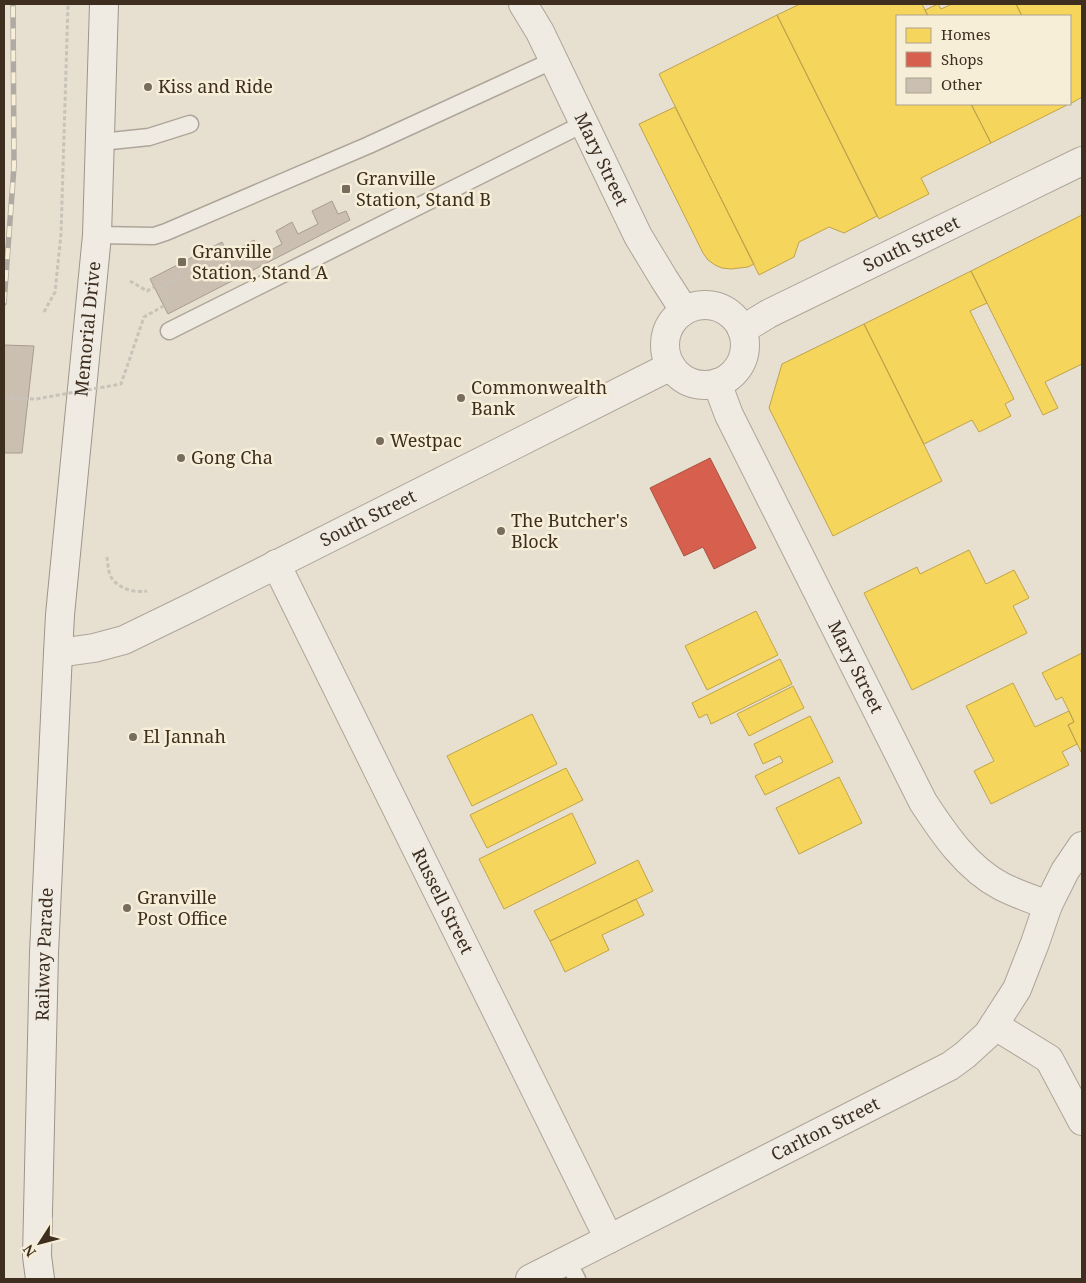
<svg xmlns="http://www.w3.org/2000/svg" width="1086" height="1283" font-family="'Noto Serif',serif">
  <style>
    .homes { fill: #f6d55c; stroke: #bea34a }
    .shops { fill: #d6604d; stroke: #a85140 }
    .building { fill: #cbbfb2; stroke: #a89c90 }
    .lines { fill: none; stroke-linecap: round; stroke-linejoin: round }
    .service-casing { stroke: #ada599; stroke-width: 19 }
    .minor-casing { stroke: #ada599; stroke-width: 30 }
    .tertiary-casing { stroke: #ada599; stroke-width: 30 }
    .secondary-casing { stroke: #9c958a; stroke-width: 30 }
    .path { stroke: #c8c2b9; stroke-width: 3; stroke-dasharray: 4 2.5; stroke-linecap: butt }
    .service { stroke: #efebe3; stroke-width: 16 }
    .minor { stroke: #efebe3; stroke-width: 28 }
    .tertiary { stroke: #efebe3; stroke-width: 28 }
    .secondary { stroke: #efebe3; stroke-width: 28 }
    .rail-casing { stroke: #afaaa2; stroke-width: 5.5 }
    .rail { stroke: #f7eed8; stroke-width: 4; stroke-dasharray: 11; stroke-linecap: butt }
    .path-bridge { stroke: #c8c2b9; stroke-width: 3; stroke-dasharray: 4 2.5; stroke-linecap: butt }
    .poi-dot { fill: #786c5e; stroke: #f7eed8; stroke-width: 2 }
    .labels { text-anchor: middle; stroke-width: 5; stroke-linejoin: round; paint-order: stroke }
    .poi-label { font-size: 18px; fill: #3d2e20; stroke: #f7eed8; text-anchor: start }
    .street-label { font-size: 18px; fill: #3d2e20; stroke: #f7eed8 }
  </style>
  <rect width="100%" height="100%" fill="#e7e0d1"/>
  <path class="homes" d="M800,4h122l6,12h-31v88h74l20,39 -70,35 8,16 -50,25 -102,-204z
    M938,4l3,5 11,-5h64l6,12h-94l-3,-6z
    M1016,4h66v93l-12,7v-88h-48z
    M777,15l100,201 -33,17 -15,-6 -30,15 -5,15 -35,18 -100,-201z
    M971,104h95l1,1 -76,38z
    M675,107l79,157 -6,3 -17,2 -9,-1 -7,-3 -7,-5 -5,-7 -64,-129z
    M1082,215v149l-37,18 13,26 -15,7 -72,-144z
    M971,271l16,32 -17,8 44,88 -9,5 6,12 -32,16 -7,-12 -48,24 -60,-120z
    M864,324l78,157 -109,55 -64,-128 13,-44z
    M969,550l17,34 28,-14 15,28 -16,8 14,27 -115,57 -48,-97 53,-26 3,7z
    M756,611l22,44 -71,35 -22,-44z
    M1082,653v98l-1,1 -13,-27 6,-3 -5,-11 -7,-14 -6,3 -14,-27z
    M780,659l12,25 -81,40 -4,-10 -8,4 -7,-15z
    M1013,683l22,44 34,-16 5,11 -6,3 9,19 -15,8 7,13 -78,39 -17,-33 20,-10 -28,-55z
    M793,686l11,22 -55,28 -12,-22z
    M532,714l25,50 -85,42 -25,-50z
    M810,716l23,46 -68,33 -10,-19 28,-14 -3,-6 -17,8 -9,-20z
    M566,768l17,32 -96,48 -17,-33z
    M839,777l23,46 -63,31 -23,-46z
    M572,813l24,50 -92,46 -25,-50z
    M638,860l15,31 -103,50 -16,-30z
    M636,899l8,16 -42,20 7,15 -44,22 -15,-31z"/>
  <path class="shops" d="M710,458l46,90 -42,21 -11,-22 -19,9 -34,-68z"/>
  <path class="building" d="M332,201l6,13 8,-3 4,9 -182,94 -18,-35 72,-37 6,12 26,-14 8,15 20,-11 -6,-13 16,-9 6,12 20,-10 -6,-13z
    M4,345l30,1 -12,107h-18z"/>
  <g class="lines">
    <g class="service-casing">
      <path id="service" d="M101,142l48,-5 41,-13
        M97,235l57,1 12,-4 203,-87 185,-85
        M169,331l416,-208
        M567,1260l10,19"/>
    </g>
    <g class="minor-casing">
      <g id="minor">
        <path id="s1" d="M523,4l17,28 98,204 26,43 20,31"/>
        <circle cx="705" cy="345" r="40"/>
        <path id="s2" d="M742,330l26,-16 314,-153"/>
        <path id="s3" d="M717,383l12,32 194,387c21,32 44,66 78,84 15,8 31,13 47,19"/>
        <path id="s4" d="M276,564l333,675"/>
        <path id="s5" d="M58,653l36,-5 30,-8 70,-34 477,-240"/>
        <path d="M994,1025l55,34 33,62"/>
      </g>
    </g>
    <g class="tertiary-casing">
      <g id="tertiary">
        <path id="s6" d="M530,1279l420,-213 15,-11 23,-21 29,-45 18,-46 13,-38 17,-34 17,-25"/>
      </g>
    </g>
    <g class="secondary-casing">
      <g id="secondary">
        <path id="s7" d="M40,1279l-3,-23 7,-303 14,-300 2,-38 37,-380 7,-231"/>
      </g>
    </g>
    <path class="path" d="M130,281l17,10 7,-4
      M44,312l11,-20 6,-58 7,-230
      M107,557c1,6 1,14 4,20 7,12 24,16 36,14"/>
    <use href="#service" class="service"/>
    <use href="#minor" class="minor"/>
    <use href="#tertiary" class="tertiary"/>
    <use href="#secondary" class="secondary"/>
    <g class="rail-casing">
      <path id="rail" d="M4,303l10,-137 -1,-162"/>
    </g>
    <use href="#rail" class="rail"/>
    <path class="path-bridge" d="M4,398l32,1 85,-15 23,-67 25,-14 -9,-16 21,-11"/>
  </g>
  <g class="poi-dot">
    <circle cx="148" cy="87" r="5"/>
    <rect x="341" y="184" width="10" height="10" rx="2.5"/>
    <rect x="177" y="257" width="10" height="10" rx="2.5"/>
    <circle cx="461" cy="398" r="5"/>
    <circle cx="380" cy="441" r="5"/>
    <circle cx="181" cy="458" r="5"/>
    <circle cx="501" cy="531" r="5"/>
    <circle cx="133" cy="737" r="5"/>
    <circle cx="127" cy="908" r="5"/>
  </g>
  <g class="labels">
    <g class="poi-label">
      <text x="158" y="93">Kiss and Ride</text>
      <text x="356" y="185">Granville<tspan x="356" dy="21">Station, Stand B</tspan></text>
      <text x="192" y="258">Granville<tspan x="192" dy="21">Station, Stand A</tspan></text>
      <text x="471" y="394">Commonwealth<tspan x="471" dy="21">Bank</tspan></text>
      <text x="390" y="447">Westpac</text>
      <text x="191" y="464">Gong Cha</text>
      <text x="511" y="527">The Butcher's<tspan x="511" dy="21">Block</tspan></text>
      <text x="143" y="743">El Jannah</text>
      <text x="137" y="904">Granville<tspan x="137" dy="21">Post Office</tspan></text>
    </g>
    <g class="street-label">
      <text dy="6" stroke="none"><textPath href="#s1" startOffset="174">Mary Street</textPath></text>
      <text dy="6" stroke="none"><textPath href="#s2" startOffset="190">South Street</textPath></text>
      <text dy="6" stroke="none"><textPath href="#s7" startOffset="952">Memorial Drive</textPath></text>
      <text dy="6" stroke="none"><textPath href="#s5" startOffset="340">South Street</textPath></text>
      <text dy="6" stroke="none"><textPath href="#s3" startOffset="316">Mary Street</textPath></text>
      <text dy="6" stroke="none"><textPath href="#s4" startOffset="376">Russell Street</textPath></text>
      <text dy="6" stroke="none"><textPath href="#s7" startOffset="325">Railway Parade</textPath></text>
      <text dy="6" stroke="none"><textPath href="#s6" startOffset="331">Carlton Street</textPath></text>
    </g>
  </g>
  <rect width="1086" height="1283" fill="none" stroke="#3d2e20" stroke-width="10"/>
  <rect x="896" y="15" width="175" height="90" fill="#f7eed8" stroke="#ada18e"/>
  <rect x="906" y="28" width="25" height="15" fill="#f6d55c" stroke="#ada18e"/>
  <text x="941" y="40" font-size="15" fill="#3d2e20">Homes</text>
  <rect x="906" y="52" width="25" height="15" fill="#d6604d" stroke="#ada18e"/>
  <text x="941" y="65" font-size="15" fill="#3d2e20">Shops</text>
  <rect x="906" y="78" width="25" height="15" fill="#cbbfb2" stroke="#ada18e"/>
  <text x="941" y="90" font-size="15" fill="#3d2e20">Other</text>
  <g transform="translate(40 1243) rotate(234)" stroke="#f7eed8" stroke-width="4" paint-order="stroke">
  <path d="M0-4L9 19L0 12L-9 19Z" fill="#3d2e20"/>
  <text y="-8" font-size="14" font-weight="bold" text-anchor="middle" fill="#3d2e20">N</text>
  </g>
</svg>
